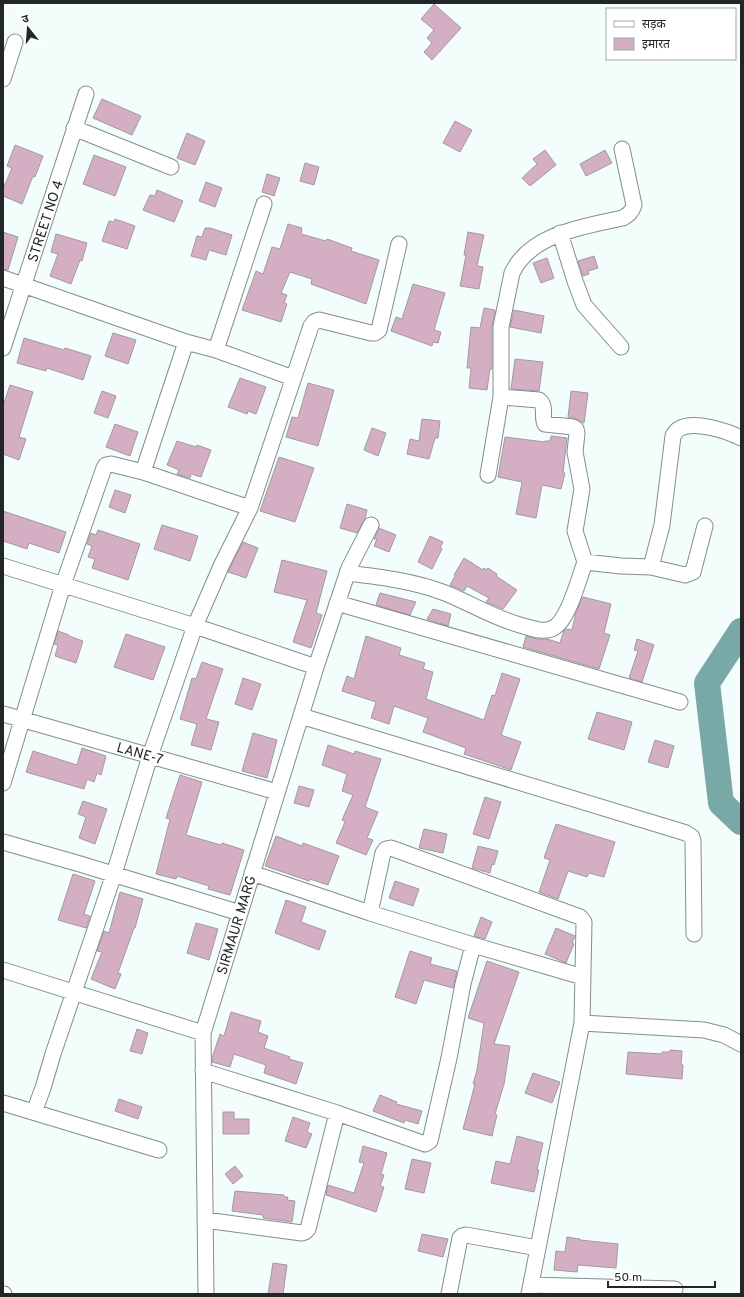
<svg xmlns="http://www.w3.org/2000/svg" width="744" height="1297" font-family="Overpass,'Noto Sans Devanagari',sans-serif">
  <style>
    .lines { fill: none; stroke-linecap: round; stroke-linejoin: round }
    .river { stroke: #79a9a7; stroke-width: 26 }
    .building { fill: #d4afc4; stroke: #a29a9e }
    .minor-casing { stroke: #848d8d; stroke-width: 17 }
    .minor { stroke: #fff; stroke-width: 15 }
    .labels { text-anchor: middle; stroke-width: 3; stroke-linejoin: round; paint-order: stroke }
    .street-label { font-size: 14px; fill: #222626; stroke: #fff }
  </style>
  <rect width="100%" height="100%" fill="#f3fdfc"/>
  <g class="lines">
    <path class="river" d="M741,631l-34,52 14,120 20,19"/>
  </g>
  <path class="building" d="M434,4l27,24 -29,32 -8,-8 8,-9 -5,-5 7,-8 -13,-11z
    M102,99l39,17 -9,19 -39,-17z
    M455,121l17,9 -12,22 -17,-9z
    M187,133l18,8 -10,24 -18,-7z
    M15,145l28,11 -8,21 -2,-1 -11,28 -19,-8v-7l9,-21 -5,-2z
    M545,150l11,15 -26,21 -8,-8 15,-14 -4,-5z
    M605,150l7,13 -26,13 -6,-12z
    M94,155l32,12 -11,29 -32,-12z
    M305,163l14,4 -5,18 -14,-4z
    M267,174l13,4 -6,18 -12,-4z
    M206,182l16,6 -7,19 -16,-6z
    M157,190l26,11 -9,21 -31,-12 7,-15 5,1z
    M115,219l20,7 -8,23 -25,-8 7,-20 5,1z
    M288,224l14,4 -1,6 25,7 1,-2 25,9 -1,3 28,9 -13,44 -55,-20 1,-5 -22,-7 -9,21 6,2 -3,8 3,1 -6,18 -39,-12 14,-39 7,3 9,-27 8,2z
    M205,228h5l22,7 -6,20 -17,-5 -3,10 -15,-4 6,-20 5,1z
    M3,232l15,5 -10,33 -5,-1z
    M468,232l16,3 -7,31 6,1 -4,22 -19,-3 6,-31h-2z
    M56,234l31,9 -5,18 -2,-1 -9,24 -21,-8 8,-22 -7,-2z
    M594,256l4,12 -10,3 1,3 -6,2 -5,-15z
    M547,258l7,20 -13,5 -8,-20z
    M413,284l32,9 -11,37 7,2 -3,11 -5,-1 -1,4 -41,-15 5,-14 6,2z
    M484,308l11,2 -3,17v42h-2l-3,21 -18,-2 2,-20h-4l4,-41 9,1z
    M514,310l30,6 -3,17 -31,-6z
    M113,333l23,7 -8,24 -23,-8z
    M24,338l40,12 1,-2 26,8 -8,24 -36,-12 -1,3 -29,-8z
    M515,359l28,3 -4,29 -28,-2z
    M240,378l26,9 -10,27 -8,-3 -1,3 -19,-7z
    M308,383l26,7 -16,56 -32,-9 6,-20 6,1z
    M10,385l23,7 -14,45 7,2 -7,21 -16,-6v-48z
    M102,391l14,5 -8,22 -14,-5z
    M571,391l17,2 -4,30 -10,-5 -6,-1z
    M422,419l18,2 -2,17h-3l-6,21 -22,-5 3,-15 9,2z
    M115,424l23,8 -8,24 -24,-9z
    M372,428l14,5 -8,23 -14,-6z
    M551,436l16,2 -4,35h2l-4,16 -19,-4 -6,33 -20,-4 6,-32 -24,-5 7,-40 40,5v-1h5z
    M177,441l19,6 1,-2 14,5 -10,27 -10,-3 -1,4 -13,-4 2,-4 -12,-5z
    M279,457l35,11 -19,54 -35,-11z
    M115,490l16,5 -6,18 -16,-6z
    M347,504l20,6 -2,9 -8,14 -17,-5z
    M3,511l63,21 -7,21 -30,-10 -2,6 -24,-8z
    M162,525l36,11 -8,25 -36,-12z
    M379,528l17,7 -7,17 -15,-6 3,-7h-3z
    M98,530l42,14 -12,36 -36,-12 3,-9 -7,-2 4,-11 -5,-2 4,-11 5,2z
    M430,536l13,6 -3,6 2,1 -10,20 -14,-7z
    M243,542l15,6 -12,30 -18,-6z
    M464,558l19,12 1,-2 3,2 1,-2 9,6 -1,2 21,14 -14,19 -17,-7 3,-4 -22,-12 -3,5 -14,-6 5,-9 -1,-1z
    M282,560l45,11 -11,42 6,2 -11,33 -18,-6 14,-42 -33,-8z
    M380,593l36,9 -6,13 -34,-10z
    M583,597l28,7 -7,29 6,2 -11,34 -76,-22 3,-11 11,3h10l13,4 4,-13 2,-1 6,1 4,-18z
    M433,609l18,5 -3,12 -21,-7z
    M58,631l11,4v1l14,5 -7,22 -21,-7 3,-11 -4,-1z
    M126,634l39,13 -12,33 -39,-13z
    M366,636l35,12 -2,7 26,8 -2,6 10,3 -7,27 58,21 8,-25 3,1 7,-23 18,6 -19,56 20,7 -10,28 -47,-16 2,-6 -43,-16 5,-14 -34,-12 -5,18 -18,-6 5,-16 -34,-11 5,-15 7,3z
    M637,639l17,6 -12,37 -13,-4 9,-27 -4,-1z
    M202,662l21,7 -17,50 13,3 -8,28 -20,-5 6,-21 -17,-5 12,-41 4,1z
    M243,678l18,6 -9,26 -17,-6z
    M597,712l35,10 -8,28 -36,-11z
    M253,733l24,7 -10,38 -25,-7z
    M655,740l19,6 -6,22 -20,-6z
    M328,745l26,9 1,-3 26,8 -16,48 13,5 -11,26 6,2 -7,15 -30,-12 9,-21 -3,-2 11,-25 -11,-4 5,-17 -25,-9z
    M82,748l24,8 -5,19 -4,-2 -3,9 -7,-3 -3,10 -58,-17 7,-21 44,14z
    M180,775l22,7 -16,53 35,10 1,-2 22,7 -14,45 -22,-6 1,-3 -32,-10 -1,3 -20,-5 14,-55 -4,-1z
    M299,786l15,4 -5,17 -15,-4z
    M485,797l16,5 -12,37 -16,-5z
    M83,801l24,8 -12,35 -16,-6 7,-21 -8,-3z
    M556,824l59,18 -11,35 -15,-4 -2,4 -19,-6 -10,28 -19,-7 11,-32 -6,-2z
    M424,829l23,5 -4,19 -24,-5z
    M276,836l26,10 1,-3 36,13 -11,29 -18,-6 -1,2 -44,-15z
    M478,846l20,5 -4,14 -2,-1 -2,9 -18,-5z
    M73,874l22,7 -11,33 6,2 -4,12 -28,-8z
    M395,881l24,8 -6,17 -24,-8z
    M120,892l23,7 -8,29h-1l-16,45 3,1 -6,15 -24,-10 11,-27 -5,-1 7,-20 5,2z
    M286,900l20,7 -5,15 25,9 -7,19 -44,-17z
    M481,917l11,5 -7,17 -11,-3z
    M196,923l22,6 -9,31 -22,-7z
    M556,928l19,8 -3,7 2,1 -8,19 -21,-9z
    M410,951l22,7 -2,6 27,7 -4,17 -29,-8 -8,24 -21,-7z
    M487,961l32,11 -25,72 16,2 -6,38 -9,30 2,1 -5,21 -29,-7 12,-45h-2l4,-14 7,-47 -16,-5z
    M231,1012l30,9 -3,11 10,4 -4,12 26,9 -1,2 14,4 -7,21 -32,-11 2,-8 -32,-11 -4,13 -18,-5v-4l8,-24 4,2z
    M137,1029l11,4 -6,21 -12,-3z
    M670,1050l12,1 -1,14h2l-1,14 -56,-5 2,-22 34,2v-2h8z
    M533,1073l27,9 -8,21 -27,-10z
    M380,1095l17,7 -1,2 26,7 -4,13 -13,-4 -1,3 -31,-12z
    M119,1099l23,8 -4,12 -23,-8z
    M223,1112h11v7h15v15h-26z
    M293,1117l17,6 -3,9 5,2 -6,14 -21,-7z
    M517,1136l26,7 -6,27h2l-5,22 -43,-9 5,-22 14,3z
    M363,1146l24,7 -6,21 3,1 -4,11 4,1 -8,25 -50,-17 2,-10 26,8 10,-30 -5,-1z
    M412,1159l19,4 -7,30 -19,-4z
    M235,1166l8,10 -10,8 -8,-10z
    M235,1191l49,4v2h4l-1,3 8,1 -3,21 -29,-4v-3l-31,-4z
    M422,1234l26,5 -5,18 -25,-6z
    M567,1237l13,2v1l38,4 -2,24 -38,-3 -1,7 -23,-2 2,-19 9,1z
    M273,1263l14,2 -4,29h-15z"/>
  <g class="lines">
    <g class="minor-casing">
      <path id="minor" d="M3,79l12,-37
        M74,128l97,39
        M560,233l15,48 9,24 37,42
        M3,278l183,64 30,8 77,28
        M3,348l83,-254
        M216,350l48,-146
        M501,397v-70l11,-54c18,-39 73,-47 111,-55 6,-4 9,-6 11,-13l-12,-56
        M143,472l107,36
        M488,475l13,-78 38,3c8,6 2,16 6,24l28,3 3,2 1,4 -2,19 7,37 -7,42 10,31
        M3,566l192,60 121,41
        M651,567l34,8 8,-3 12,-46
        M347,573c33,4 67,8 98,20 25,10 49,25 75,32 11,3 25,9 35,2 14,-9 24,-49 30,-65l36,4 30,1 11,-42 11,-89c2,-3 3,-6 6,-7 15,-9 48,2 62,9
        M337,603l343,99
        M3,714l274,78
        M301,716l385,117 6,4 1,4 1,93
        M3,783l60,-198 41,-117 2,-3 5,-1 32,8 43,-130
        M3,842l77,22 160,49
        M252,873l118,40 103,32 110,32
        M370,913l13,-60 3,-4 5,-1 189,69 4,5 -2,101 -53,271
        M3,970l200,63
        M582,1023l122,7 20,5 17,9
        M203,1071l134,42 88,31 5,-3 19,-83 14,-74 10,-39
        M3,1103l156,47
        M34,1112l9,-24 10,-34 61,-180 36,-118 45,-130 27,-62 28,-56 61,-182 3,-4 5,-2 52,13h4l4,-3 20,-86
        M205,1220l97,13 3,-1 3,-3 29,-116
        M531,1285l144,4
        M3,1294h1
        M206,1294l-3,-261 113,-366 33,-99 22,-43
        M449,1294l11,-56 2,-2 4,-1 72,13"/>
    </g>
    <use href="#minor" class="minor"/>
  </g>
  <g class="labels">
    <g class="street-label">
      <text transform="translate(45 221) rotate(-72)" y="5">STREET NO 4</text>
      <text transform="translate(140 753) rotate(16)" y="5">LANE-7</text>
      <text transform="translate(236 925) rotate(-73)" y="5">SIRMAUR MARG</text>
    </g>
  </g>
  <rect width="744" height="1297" fill="none" stroke="#222626" stroke-width="8"/>
  <rect x="606" y="8" width="130" height="52" fill="#ffffff" stroke="#a7a8a8"/>
  <rect x="614" y="21" width="20" height="6" fill="#ffffff" stroke="#a7a8a8"/>
  <text x="642" y="28" font-size="12" fill="#222626">सड़क</text>
  <rect x="614" y="38" width="20" height="12" fill="#d4afc4" stroke="#a7a8a8"/>
  <text x="642" y="48" font-size="12" fill="#222626">इमारत</text>
  <g transform="translate(28 28) rotate(343)" stroke="#ffffff" stroke-width="3" paint-order="stroke">
  <path d="M0-3L7 15L0 10L-7 15Z" fill="#222626"/>
  <text y="-6" font-size="11" font-weight="bold" text-anchor="middle" fill="#222626">उ</text>
  </g>
  <path d="M608 1281v6h107v-6" fill="none" stroke="#222626" stroke-width="2"/>
  <text x="614" y="1281" font-size="12" fill="#222626" stroke="#ffffff" stroke-width="3" paint-order="stroke">50 m</text>
</svg>
